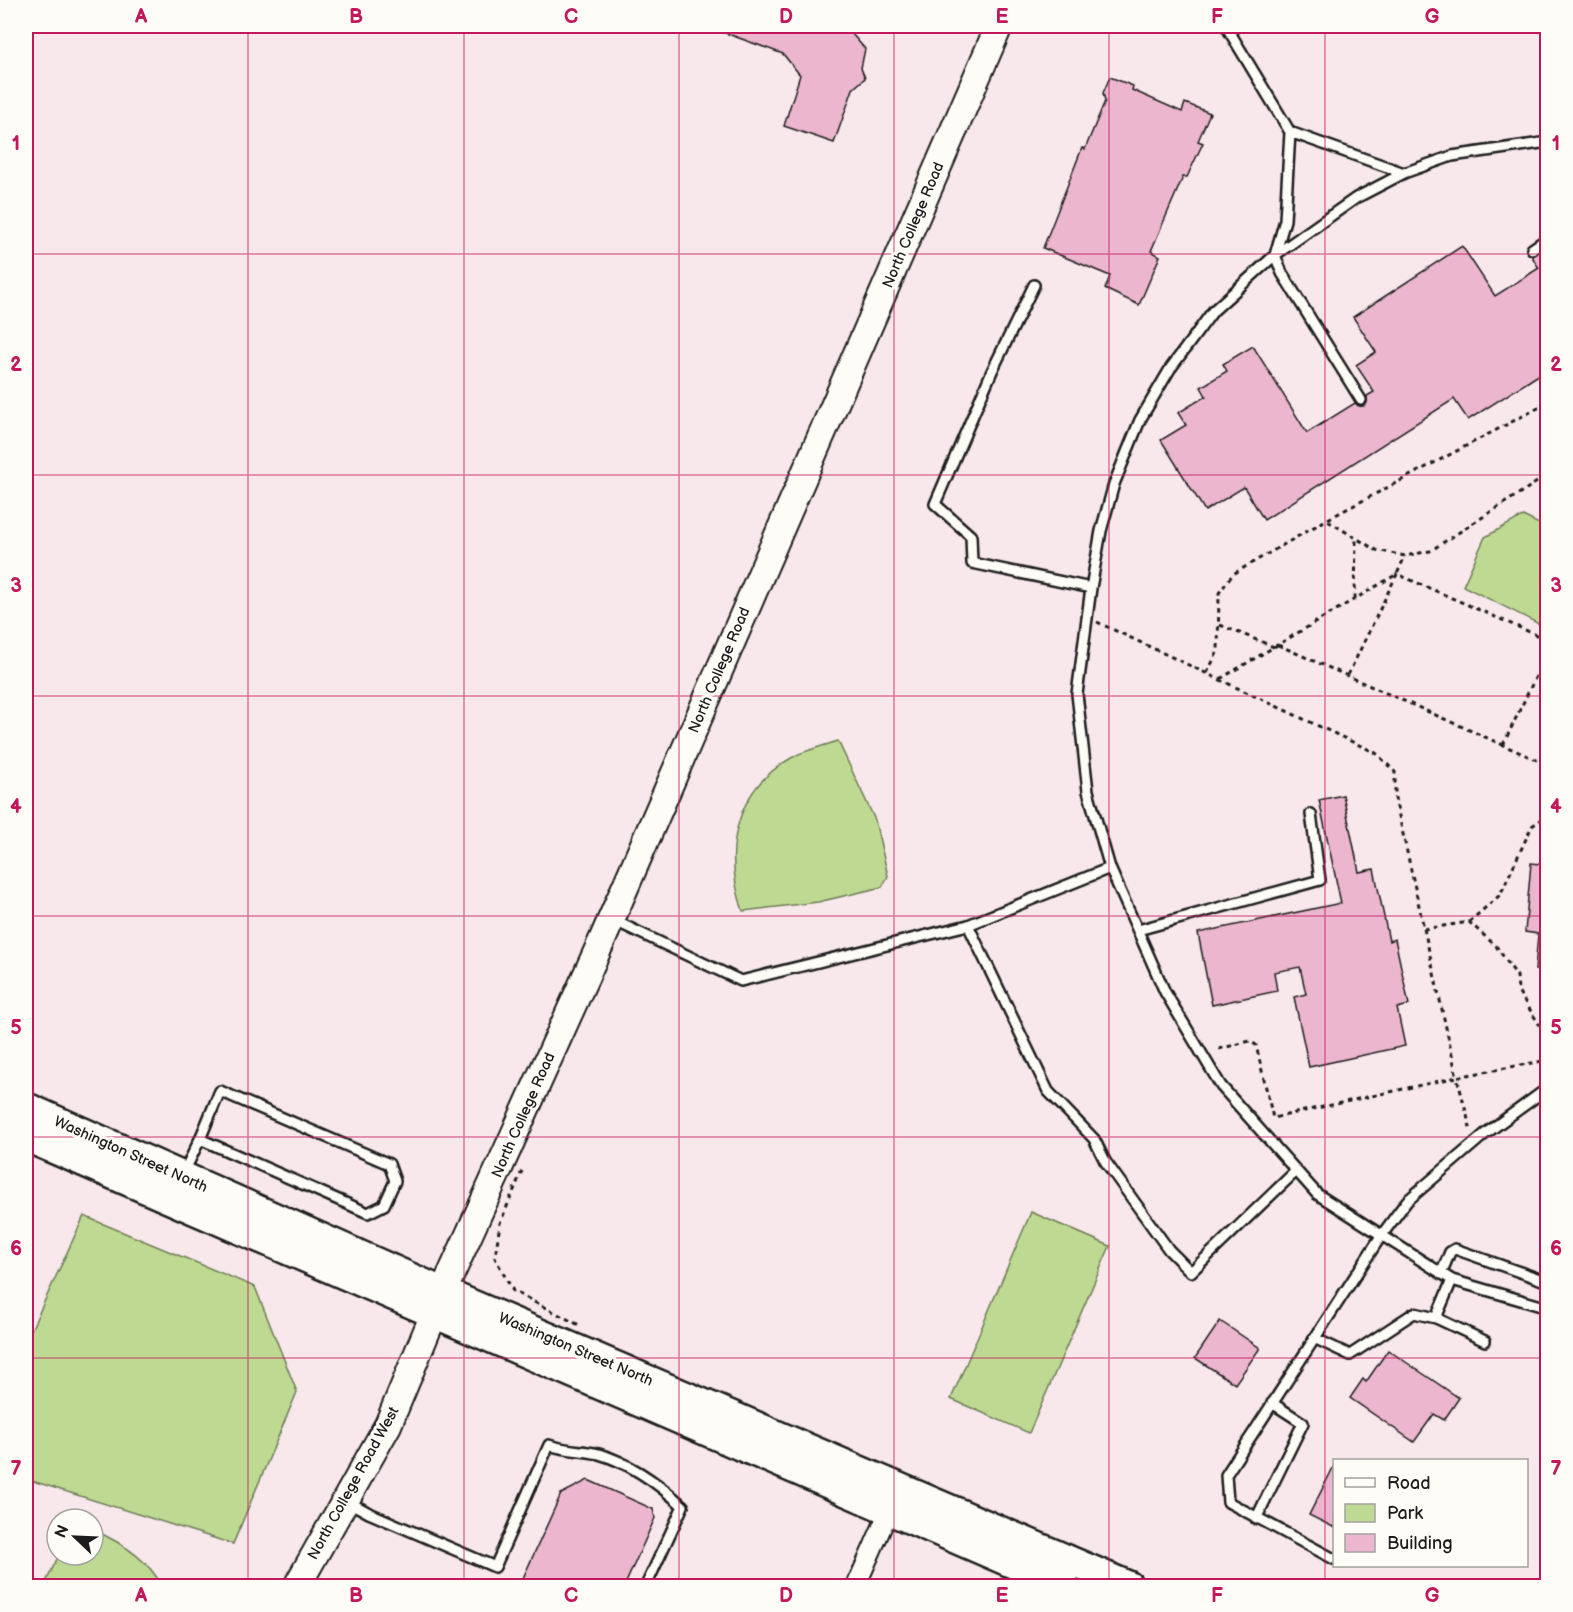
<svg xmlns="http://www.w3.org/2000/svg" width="1573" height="1612" font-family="'Balsamiq Sans',sans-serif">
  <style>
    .green { fill: #beda92; stroke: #6d7b57; stroke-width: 1.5 }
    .building { fill: #ebb6ce; stroke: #1c1c1c; stroke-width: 1.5 }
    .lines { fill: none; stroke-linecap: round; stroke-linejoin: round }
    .lane-casing { stroke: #1c1c1c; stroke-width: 14 }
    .street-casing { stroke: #1c1c1c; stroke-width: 22 }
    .secondary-casing { stroke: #1c1c1c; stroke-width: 30 }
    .primary-casing { stroke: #1c1c1c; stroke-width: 33 }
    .path { stroke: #1c1c1c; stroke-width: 3; stroke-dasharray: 4.5 4.5; stroke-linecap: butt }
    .lane { stroke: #fdfcf7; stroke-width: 9 }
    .street { stroke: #fdfcf7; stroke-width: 18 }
    .secondary { stroke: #fdfcf7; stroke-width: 26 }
    .primary { stroke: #fdfcf7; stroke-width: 28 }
    .grid { fill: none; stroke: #c2185b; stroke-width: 1.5; stroke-opacity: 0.55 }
    .labels { text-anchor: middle; stroke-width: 6; stroke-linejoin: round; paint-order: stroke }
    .street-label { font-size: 15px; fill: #1c1c1c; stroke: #fdfcf7 }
    .neatline { fill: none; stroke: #c2185b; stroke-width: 2 }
    .grid-label { font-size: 20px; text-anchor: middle; font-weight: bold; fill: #c2185b }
  </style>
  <rect width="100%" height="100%" fill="#f8e7eb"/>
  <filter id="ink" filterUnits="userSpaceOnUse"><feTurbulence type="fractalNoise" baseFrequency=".0167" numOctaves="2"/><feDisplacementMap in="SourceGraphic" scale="12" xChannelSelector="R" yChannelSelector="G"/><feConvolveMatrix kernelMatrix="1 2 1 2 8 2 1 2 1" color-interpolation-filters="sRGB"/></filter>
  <g filter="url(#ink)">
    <path class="green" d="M1523,516l24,12v100l-84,-42 22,-49z
      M838,741l37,79 13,56 -6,11 -64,15 -75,9c-21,-62 -8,-126 56,-157 12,-5 26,-9 39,-13z
      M1031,1212l79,34 -81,187 -78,-34z
      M84,1216l171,71 42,105 -64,152 -207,-65v-138z
      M93,1530c28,12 55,29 69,56h-118l15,-31h34z"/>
    <path class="building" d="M706,26h139l20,23 -4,19 4,10 -12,11 -19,54 -50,-17 16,-51 -17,-21z
      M1110,77l23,9 -1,4 50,22 3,-9 25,10 -12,28 5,2 -16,34h-4l-32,74 9,5 -21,49 -34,-16 5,-13 -67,-28 39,-100 3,1 20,-48 -2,-8z
      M1462,246l33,50 44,-28 -8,-13 17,-8v122l-80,51 -14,-21 -190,121 -20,-33 -39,24 -44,-71 25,-15 -8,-12 28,-17 -5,-9 26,-16 -4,-7 30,-18 54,87 48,-30 9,3 3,-3v-7l7,-4 -18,-27 20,-13 -23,-35z
      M1343,795l16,77 15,-3 15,72 6,-2 14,66 -12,3 8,38 -96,21 -15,-70 12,-3 -6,-27 -26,5 3,19 -65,14 -14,-72 143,-30 -22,-103z
      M1531,863l17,2v106l-13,-1 3,-36 -13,-2z
      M1220,1321l40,27 -25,36 -40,-26z
      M1388,1350l71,48 -15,22 -10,-6 -20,28 -64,-44 13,-19 3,3z
      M1335,1464v64l-26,-13z
      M588,1480l65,29 2,9 -31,69h-105l42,-93z"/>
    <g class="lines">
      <g class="lane-casing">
        <path id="lane" d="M1226,26l64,106 -5,88 -10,35 7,18 79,127
          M1290,132l114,41
          M1548,142l-96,14 -48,17 -48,25 -81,57 -62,56 -43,58 -30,51 -26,64 -13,47 -10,57 -14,106 11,97 22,77 55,124 56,94 96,108 135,86 96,28
          M1532,249l16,-11
          M1034,285l-42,86 -57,133 36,32 1,27 119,25
          M1110,868l-142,57 80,166 46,48 11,22 64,89 22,22 105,-101
          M613,920l128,61 227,-56
          M1138,930l182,-50 -9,-66
          M184,1172l16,-33 168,74 16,-8 11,-24 -6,-17 -169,-73 -20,48
          M1441,1274l9,-22 5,-3 93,33
          M1436,1318l16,-38
          M1314,1338l36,17 64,-42 22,5 49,23
          M347,1501l22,12 126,54 54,-122c17,6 34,5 50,9 31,9 60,30 84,52l-37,80
          M1256,1519l47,-96 -31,-20
          M1334,1559l-106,-57 -2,-27 155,-239 26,-35 78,-67 63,-46"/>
      </g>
      <g class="street-casing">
        <path id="street" d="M856,1586l33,-75"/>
      </g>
      <g class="secondary-casing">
        <path id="secondary" d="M297,1586l91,-161 55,-133 161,-356 395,-910"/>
      </g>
      <g class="primary-casing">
        <path id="primary" d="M26,1107l417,185 686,294
          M26,1137l1039,449"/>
      </g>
      <path class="path" d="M1548,407l-10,1 -212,112 50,30 29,6 25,-5 118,-76
        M1355,599l1,-61
        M1097,622l279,131 19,19v26l62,279 91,-17
        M1220,625l54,22
        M1278,645l270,120
        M1207,673l11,-22 1,-58 14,-19 93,-54
        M1348,675l49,-101 151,66
        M1220,679l177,-105 8,-18
        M1503,745l45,-94
        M1469,922l31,-27 32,-69 16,-11
        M1424,929l45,-7 27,24 21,30 1,15 21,33 9,7
        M1219,1049l31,-8 6,4 17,73 184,-41 14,54
        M522,1171l-22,52 -5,35 18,33 68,35
        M1150,1581l12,5"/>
      <use href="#lane" class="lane"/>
      <use href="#street" class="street"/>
      <use href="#secondary" class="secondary"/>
      <use href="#primary" class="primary"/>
    </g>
  </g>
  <path class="grid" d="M248,26v1560M464,26v1560M679,26v1560M894,26v1560M1109,26v1560M1325,26v1560M26,254h1522M26,475h1522M26,696h1522M26,916h1522M26,1137h1522M26,1358h1522"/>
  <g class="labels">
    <g class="street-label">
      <text transform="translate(913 225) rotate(-67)" y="5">North College Road</text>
      <text transform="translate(719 670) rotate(-67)" y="5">North College Road</text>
      <text transform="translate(523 1115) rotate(-66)" y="5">North College Road</text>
      <text transform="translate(131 1154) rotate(24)" y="5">Washington Street North</text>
      <text transform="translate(576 1349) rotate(23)" y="5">Washington Street North</text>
      <text transform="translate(353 1483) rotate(-61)" y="5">North College Road West</text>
    </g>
  </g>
  <rect width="1573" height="1612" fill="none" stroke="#fdfcf7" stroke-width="66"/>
  <rect x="1333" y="1459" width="195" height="108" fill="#fdfcf7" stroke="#a3a29f" stroke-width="1.5"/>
  <rect x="1345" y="1478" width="30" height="9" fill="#fdfcf7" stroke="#a3a29f" stroke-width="1.5"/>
  <text x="1387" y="1489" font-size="18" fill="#1c1c1c">Road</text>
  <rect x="1345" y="1504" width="30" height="18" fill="#beda92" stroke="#a3a29f" stroke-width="1.5"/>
  <text x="1387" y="1519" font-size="18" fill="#1c1c1c">Park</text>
  <rect x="1345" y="1534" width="30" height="18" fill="#ebb6ce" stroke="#a3a29f" stroke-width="1.5"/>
  <text x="1387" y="1549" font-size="18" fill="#1c1c1c">Building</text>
  <g transform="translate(75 1537) rotate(293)"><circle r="28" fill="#fdfcf7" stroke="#a3a29f" stroke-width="1.5"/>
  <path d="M0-4.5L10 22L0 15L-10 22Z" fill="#1c1c1c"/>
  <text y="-9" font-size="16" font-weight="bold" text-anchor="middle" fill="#1c1c1c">N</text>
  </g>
  <rect x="33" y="33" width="1507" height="1546" class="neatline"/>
  <g class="grid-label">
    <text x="141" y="23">A</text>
    <text x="356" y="23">B</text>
    <text x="571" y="23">C</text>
    <text x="786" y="23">D</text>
    <text x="1002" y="23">E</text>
    <text x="1217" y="23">F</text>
    <text x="1432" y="23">G</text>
    <text x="16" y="150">1</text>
    <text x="1556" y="150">1</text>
    <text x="16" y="371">2</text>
    <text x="1556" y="371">2</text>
    <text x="16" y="592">3</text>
    <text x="1556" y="592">3</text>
    <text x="16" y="813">4</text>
    <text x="1556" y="813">4</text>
    <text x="16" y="1034">5</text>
    <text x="1556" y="1034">5</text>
    <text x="16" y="1255">6</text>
    <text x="1556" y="1255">6</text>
    <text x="16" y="1475">7</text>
    <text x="1556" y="1475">7</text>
    <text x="141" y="1602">A</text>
    <text x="356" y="1602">B</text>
    <text x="571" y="1602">C</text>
    <text x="786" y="1602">D</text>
    <text x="1002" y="1602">E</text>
    <text x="1217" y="1602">F</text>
    <text x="1432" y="1602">G</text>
  </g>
</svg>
